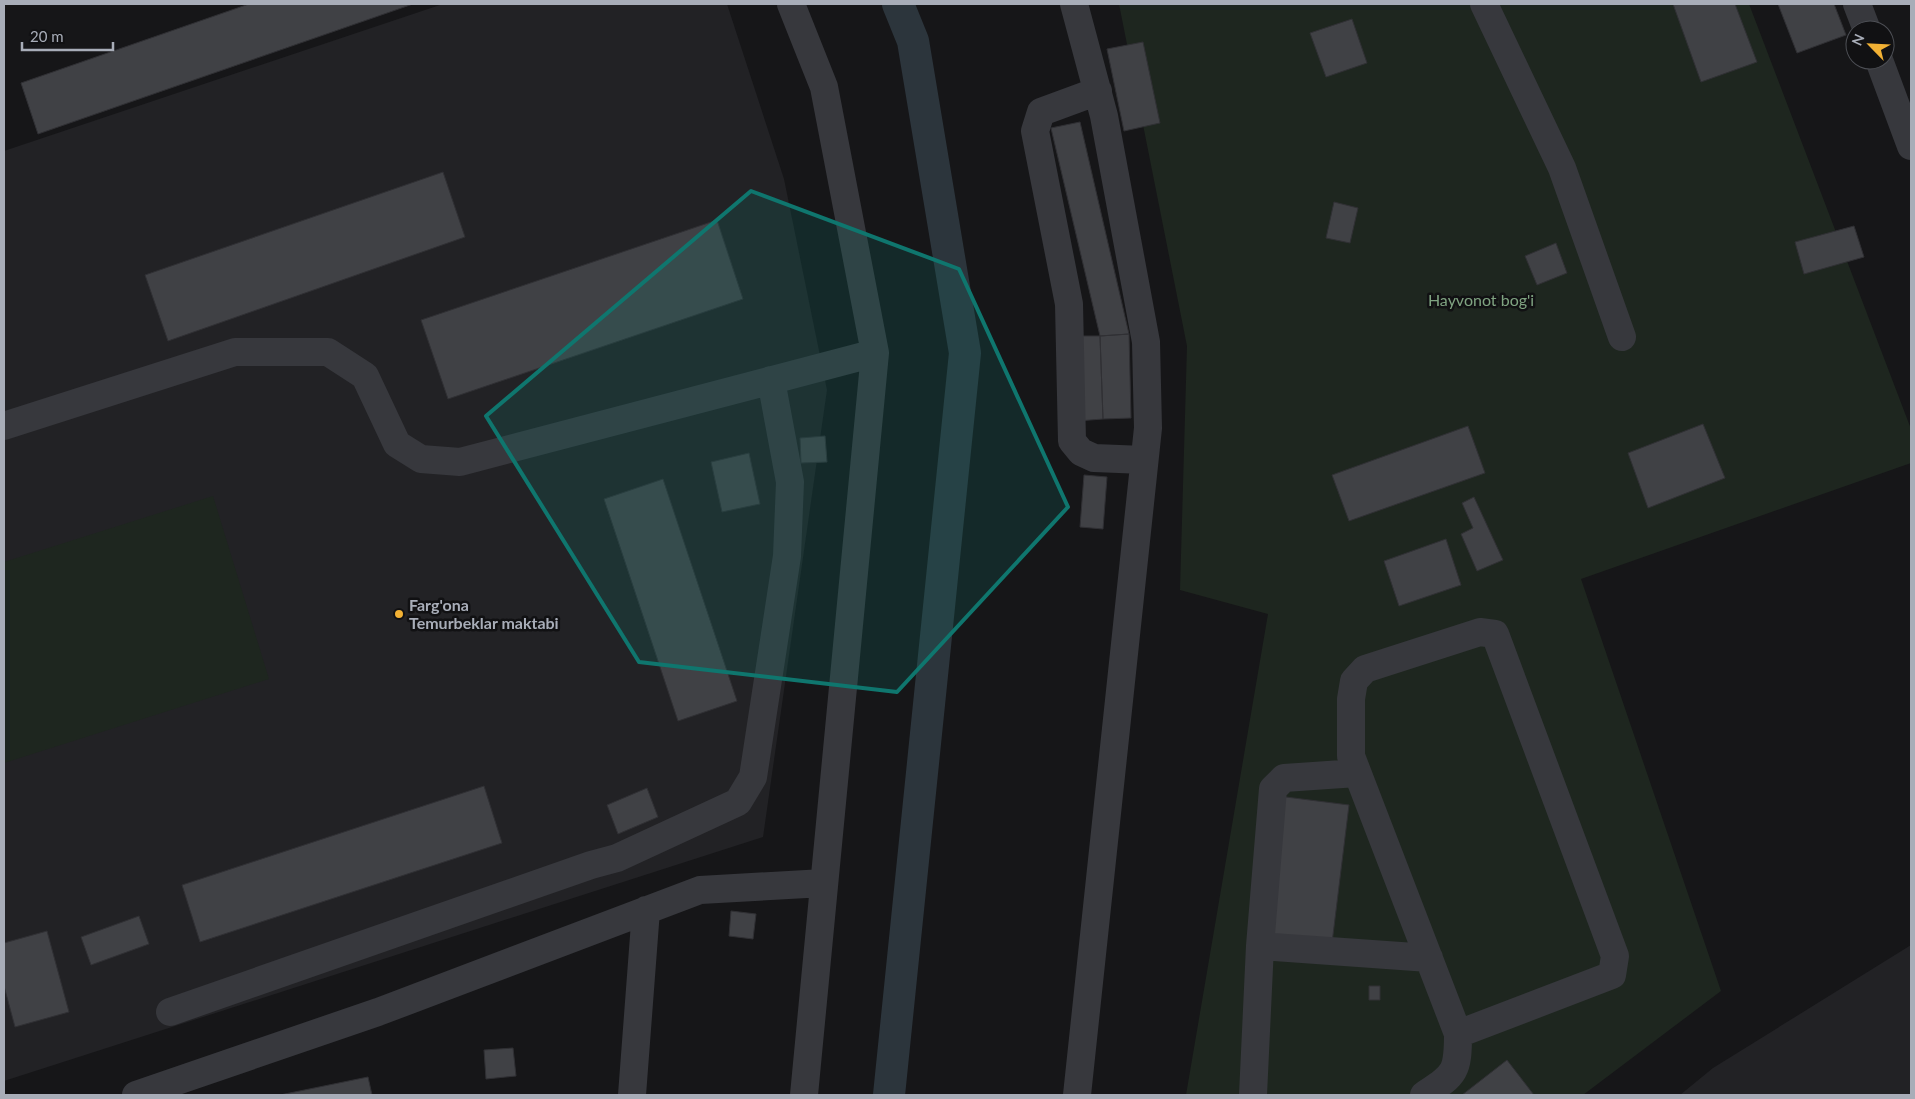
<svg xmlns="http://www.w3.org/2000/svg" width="1915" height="1099" font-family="Lato,sans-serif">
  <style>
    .built { fill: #222225 }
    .green { fill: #1e261f }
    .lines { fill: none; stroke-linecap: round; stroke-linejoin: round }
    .canal { stroke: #2c353c; stroke-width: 32 }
    .building { fill: #404145; stroke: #303034 }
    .minor { stroke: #37383d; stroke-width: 28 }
    .marked { fill: #0f766e; fill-opacity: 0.2; stroke: #0f766e; stroke-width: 4; stroke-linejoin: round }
    .poi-dot { fill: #f2b134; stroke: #111113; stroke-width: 2 }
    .labels { text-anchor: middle; stroke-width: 5; stroke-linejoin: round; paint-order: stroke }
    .park-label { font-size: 16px; fill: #7fa381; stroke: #111113 }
    .poi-label { font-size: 16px; font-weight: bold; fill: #a8adb8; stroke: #111113; text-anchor: start }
  </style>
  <rect width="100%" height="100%" fill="#161618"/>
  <path class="built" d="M443,4h284l57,175 43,211 -64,447 -759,244v-930z
    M1911,945v150h-231l33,-27z"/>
  <path class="green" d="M1119,4h630l162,425v34l-330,116 140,412 -138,104h-397l82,-481 -88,-24 7,-244z
    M213,496l56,183 -265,84v-201z"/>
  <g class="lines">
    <path class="canal" d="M889,1095l76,-742 -52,-312 -15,-37"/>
  </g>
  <path class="building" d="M249,4h164l-375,130 -17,-51z
    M1673,4h62l22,58 -56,20z
    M1778,4h56l12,31 -49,18z
    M1352,19l15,44 -41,14 -16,-44z
    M1143,42l17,81 -36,8 -17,-82z
    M1080,122l49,212 -29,2 -49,-208z
    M443,172l22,65 -297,104 -23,-66z
    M1334,202l24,6 -8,35 -24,-5z
    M717,220l26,79 -295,100 -27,-79z
    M1854,226l10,31 -60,17 -9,-32z
    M1556,243l11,30 -30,12 -12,-29z
    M1129,334l2,84 -28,1 -3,-83z
    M1074,336h26l3,83 -26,2z
    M1703,424l22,54 -77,30 -20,-55z
    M1468,426l17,47 -136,48 -17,-46z
    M825,436l2,26 -26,1 -1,-25z
    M749,453l11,51 -38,8 -11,-50z
    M1084,475l23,2 -4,52 -23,-2z
    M663,479l74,222 -59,20 -74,-222z
    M1474,497l29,63 -26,11 -16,-37 12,-6 -11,-25z
    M1446,539l15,46 -62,21 -15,-45z
    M484,786l18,57 -302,99 -18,-57z
    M647,788l11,29 -40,17 -11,-29z
    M1278,796l71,9 -17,138 -71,-8z
    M731,911l25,3 -3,25 -24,-3z
    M139,916l10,28 -58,21 -10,-28z
    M47,931l22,81 -54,15 -11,-41v-43z
    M1369,986h11v14h-11z
    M513,1048l3,28 -30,3 -2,-29z
    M1507,1060l27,35h-72z
    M368,1077l4,18h-92z"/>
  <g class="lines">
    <path class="minor" d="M791,4l33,83 51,266 -71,742
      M1074,4l30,112 42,226 2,86 -71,667
      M1484,4l78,164 60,169
      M1857,4l10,26
      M1879,60l32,86
      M1098,91l-57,21 -6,19 34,173 3,137 9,11 13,6 50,2
      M4,426l231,-74h93l37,24 32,68 24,15 39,3 415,-109
      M1260,946l169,12
      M170,1012l421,-147 26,-7 121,-56 15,-25 34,-221 3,-74 -19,-102
      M136,1095l242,-83 322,-122 124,-7
      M632,1095l14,-185
      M1253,1095l7,-149 13,-157 11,-11 73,-5
      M1424,1095c31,-21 34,-22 34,-61l-107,-278v-57l3,-18 11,-12 115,-37 15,2 120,322 -3,19 -154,59"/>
  </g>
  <path class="marked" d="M751,191l208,78 109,238 -171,185 -258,-30 -153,-246z"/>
  <circle class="poi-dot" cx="399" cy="614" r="5"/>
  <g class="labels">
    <g class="park-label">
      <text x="1481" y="306">Hayvonot bog'i</text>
    </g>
    <g class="poi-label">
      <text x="409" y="611">Farg'ona<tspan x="409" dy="18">Temurbeklar maktabi</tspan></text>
    </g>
  </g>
  <rect width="1915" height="1099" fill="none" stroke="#a8adb8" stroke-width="10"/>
  <g transform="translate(1870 45) rotate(294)"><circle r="24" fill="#111113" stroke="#4d4f55"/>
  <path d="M0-4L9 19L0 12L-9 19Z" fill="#f2b134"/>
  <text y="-8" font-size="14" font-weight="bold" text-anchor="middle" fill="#a8adb8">N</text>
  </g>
  <path d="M22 42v8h91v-8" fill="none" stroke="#a8adb8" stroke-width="2.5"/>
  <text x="30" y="42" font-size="15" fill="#a8adb8" stroke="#111113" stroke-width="4" paint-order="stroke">20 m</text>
</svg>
